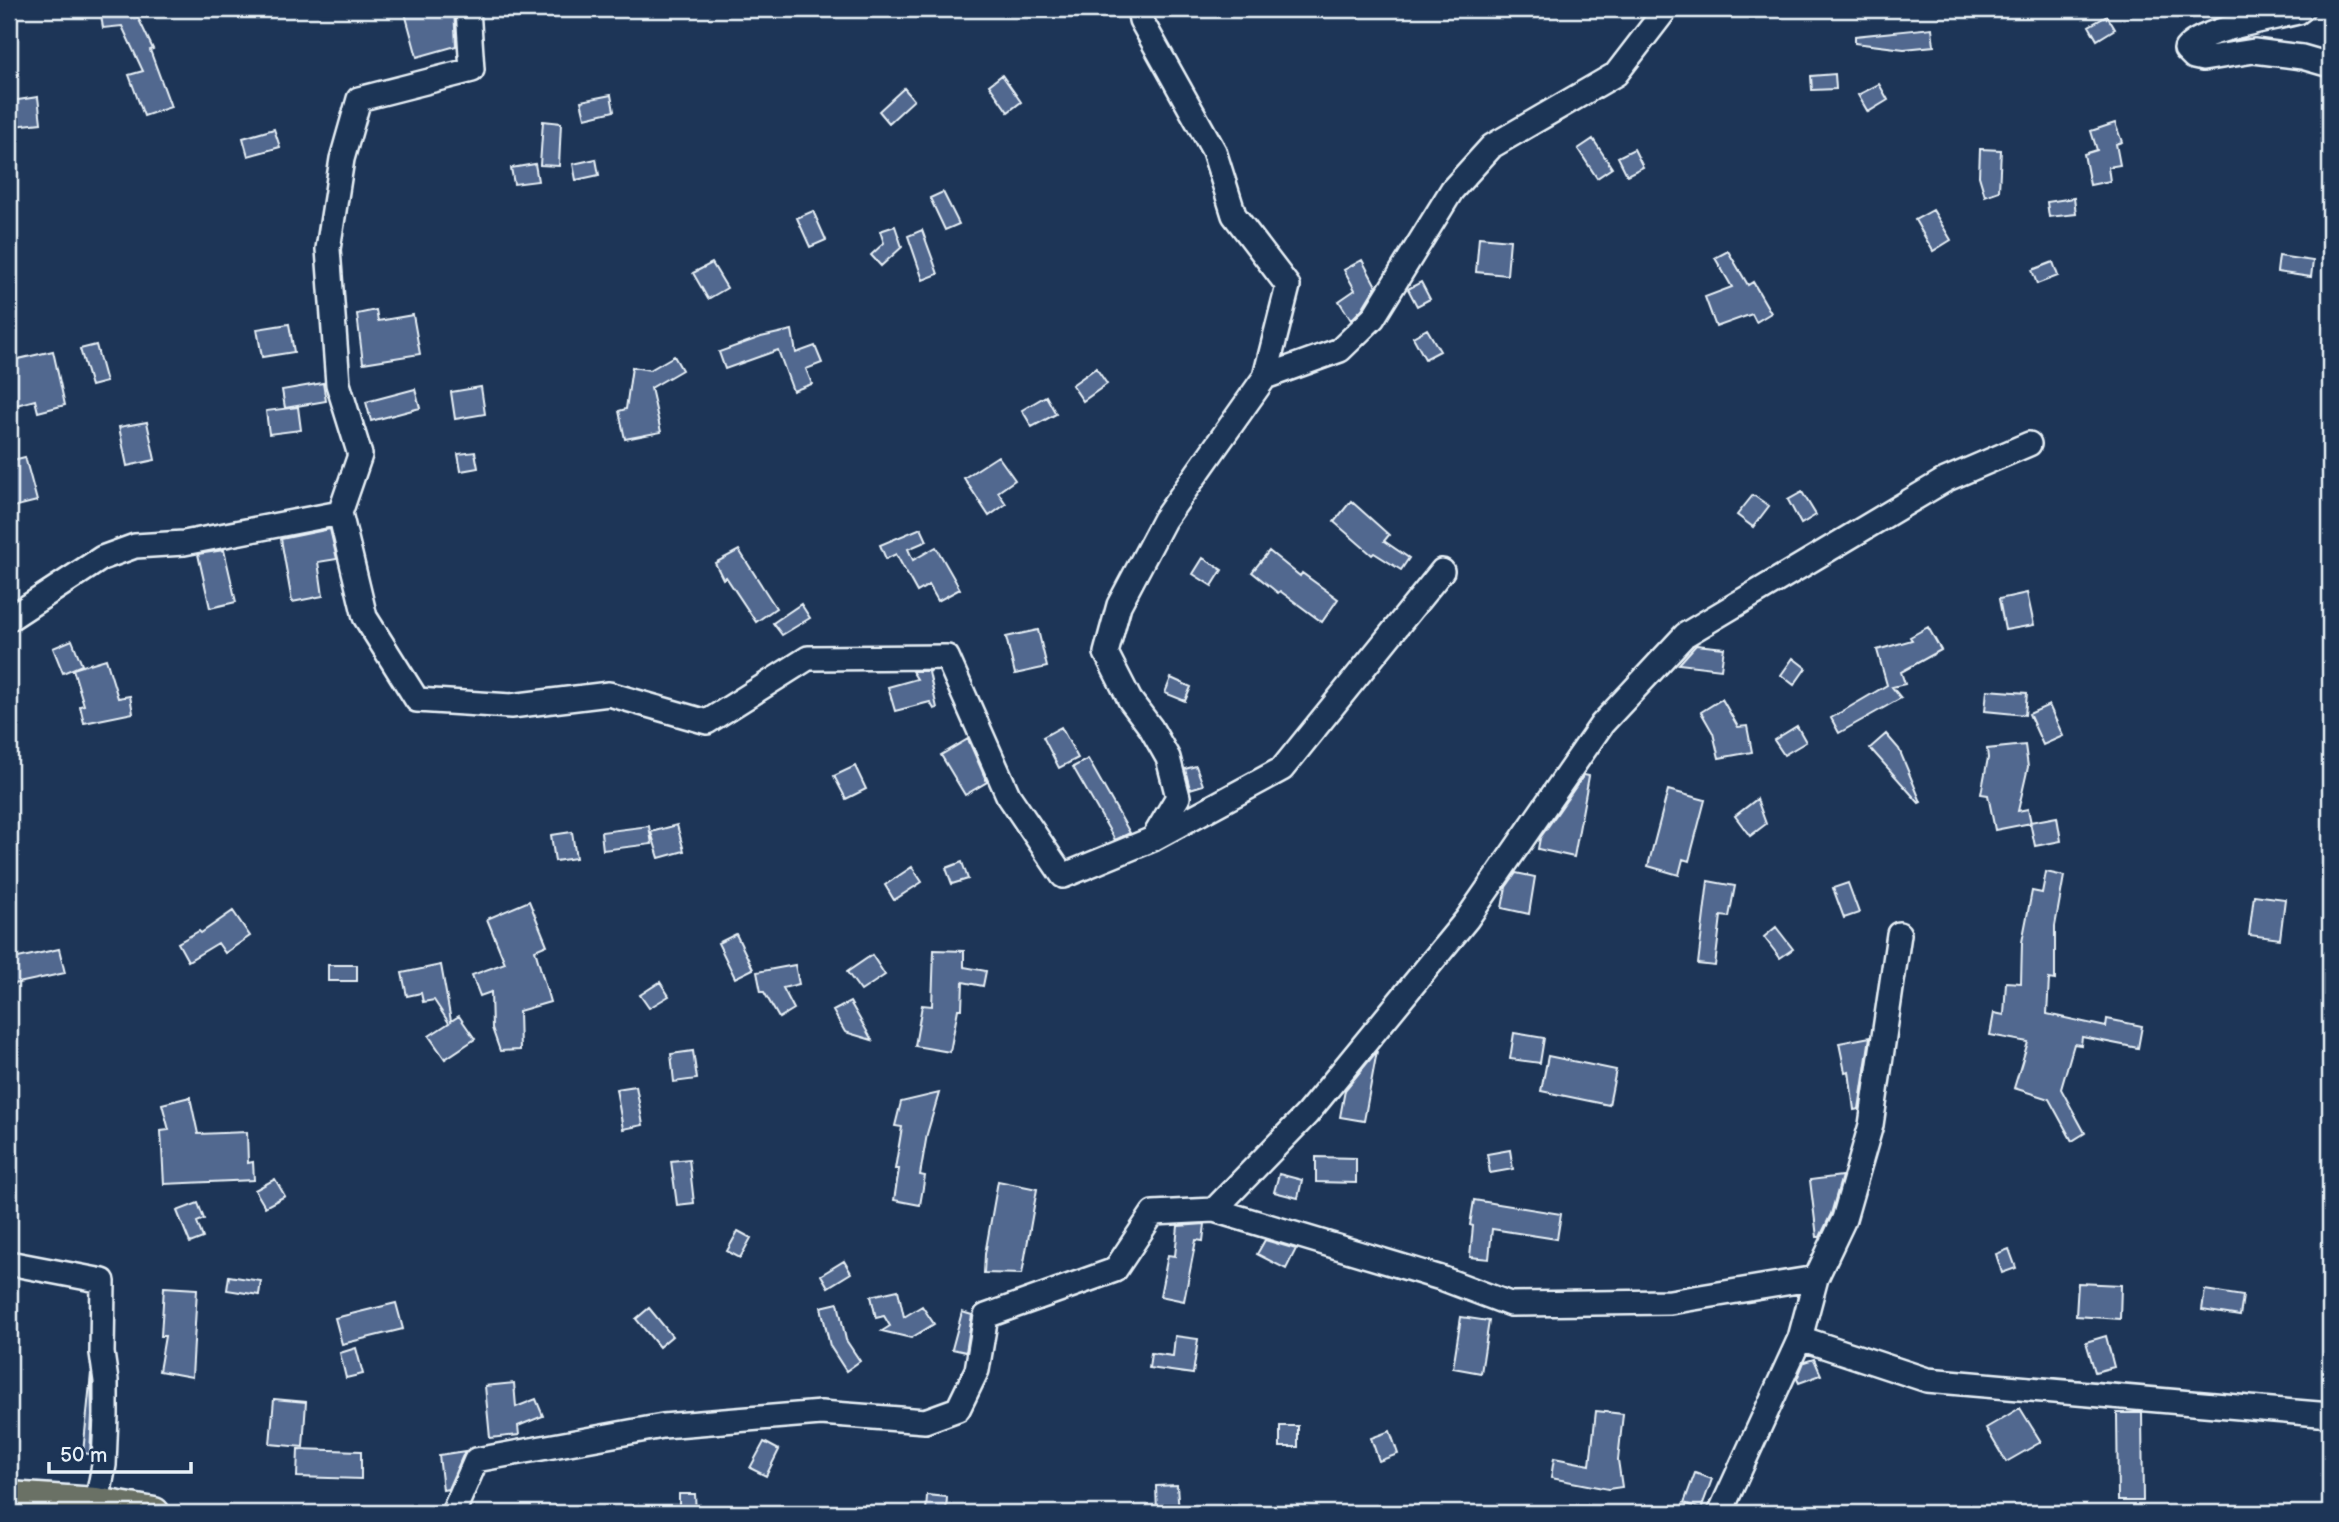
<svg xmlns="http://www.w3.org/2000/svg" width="2339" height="1522" font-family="'Balsamiq Sans',sans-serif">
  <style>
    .building { fill: #51688f; stroke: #e8f1f8; stroke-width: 2 }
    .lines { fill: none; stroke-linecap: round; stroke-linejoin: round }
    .minor-casing { stroke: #e8f1f8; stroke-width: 28 }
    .major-casing { stroke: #e8f1f8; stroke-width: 35 }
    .minor { stroke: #1d3557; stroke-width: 23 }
    .major { stroke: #6b7165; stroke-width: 30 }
  </style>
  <rect width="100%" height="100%" fill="#1d3557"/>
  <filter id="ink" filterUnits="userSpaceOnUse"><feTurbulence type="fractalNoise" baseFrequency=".0143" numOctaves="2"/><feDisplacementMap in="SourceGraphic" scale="14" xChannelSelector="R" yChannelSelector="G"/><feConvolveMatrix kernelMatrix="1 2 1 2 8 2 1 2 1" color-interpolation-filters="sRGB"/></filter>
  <g filter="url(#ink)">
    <path class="building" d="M100,9h34l19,40 -3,1 21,57 -27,9 -15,-41 14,-4 -21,-45 -19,2z
      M421,9h33l2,37 -39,11 -12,-44z
      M2107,16l8,13 -18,11 -8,-14z
      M1932,28l2,18 -30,3 -49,-6v-7z
      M1835,74l1,15 -24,1 -1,-14z
      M1002,75l19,27 -13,10 -19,-27z
      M1879,84l9,16 -20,12 -10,-17z
      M904,88l10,12 -25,23 -10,-12z
      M611,95l3,16 -29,7 -4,-17z
      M38,97l3,26 -27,3 -3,-25z
      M543,121l18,2 -2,43 -19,-1z
      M2115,123l7,19 -6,2 4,21 -12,2 2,14 -20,4 -6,-31 13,-4 -6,-19z
      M274,129l6,18 -32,9 -5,-18z
      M1593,139l19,29 -15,10 -19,-29z
      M1634,149l9,18 -16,8 -9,-18z
      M1980,149l21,1 -2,41 -14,5 -6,-20z
      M596,159l3,16 -23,5 -3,-16z
      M535,164l3,17 -24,3 -3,-16z
      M943,192l16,32 -14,6 -15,-32z
      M2074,198l2,16 -27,3 -2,-15z
      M1933,210l18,30 -18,11 -18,-31z
      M813,211l13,29 -16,7 -13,-29z
      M895,226l7,21 -21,19 -10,-11 13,-12 -4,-12z
      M922,230l16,44 -15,6 -15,-44z
      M1479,237l31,3 -3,35 -31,-3z
      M1728,251l20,34 5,-3 18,31 -15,9 -4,-8 -36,13 -11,-30 27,-10 -17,-29z
      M2279,256l34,5 -2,16 -34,-5z
      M1362,260l14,26 -14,23 -11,11 -12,-19 16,-11 -11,-20z
      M2053,262l5,14 -21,8 -5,-14z
      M712,263l15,25 -19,11 -15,-26z
      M1421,282l9,17 -13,7 -9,-17z
      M376,310l2,11 35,-6 7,39 -57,9 -6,-49z
      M289,324l5,28 -32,5 -5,-28z
      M1427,329l13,22 -15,8 -12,-22z
      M792,330l4,23 19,-7 7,17 -16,6 6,15 -19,7 -15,-41 -53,19 -6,-17 42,-15z
      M96,345l10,37 -15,4 -11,-37z
      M53,351l12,54 -27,7 -3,-12 -26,7v-46z
      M674,356l8,14 -31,18 10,44 -36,7 -6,-28 7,-2 6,-42 18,3z
      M1096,368l11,16 -24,17 -11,-16z
      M323,383l3,18 -41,7 -3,-18z
      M481,387l4,27 -30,5 -4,-27z
      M415,389l5,19 -49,13 -5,-19z
      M1046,396l10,18 -24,13 -10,-17z
      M298,407l3,23 -32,4 -3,-23z
      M147,422l8,38 -28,6 -8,-39z
      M475,452l3,16 -17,3 -3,-17z
      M998,456l17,24 -17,12 8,12 -17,12 -25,-38z
      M25,457l12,44 -28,7v-47z
      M1802,492l14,23 -15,9 -13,-24z
      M1753,495l16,11 -16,21 -16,-12z
      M1351,501l38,34 -5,6 25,17 -8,12 -27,-17 -2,2 -38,-33z
      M921,528l6,13 -19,8 5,11 23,-13 24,42 -22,12 -9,-16 -12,7 -21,-38 -10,5 -6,-14z
      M330,529l7,30 -19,3 5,34 -31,6 -11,-63z
      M224,550l12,52 -26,6 -12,-54z
      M739,550l37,58 -20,14 -30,-45 -3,2 -8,-16z
      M1269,551l31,25 2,-3 36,26 -16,23 -42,-31 -2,2 -26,-21z
      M1203,558l19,12 -10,16 -19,-12z
      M2027,593l7,32 -29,5 -6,-31z
      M801,604l9,14 -28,17 -9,-12z
      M1928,627l13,23 -40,22 4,12 -13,3 9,11 -62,35 -8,-15 56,-33 -10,-35 35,-10 -2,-3z
      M1038,630l9,37 -32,7 -9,-37z
      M72,640l10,25 -19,8 -10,-25z
      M1696,645l28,3 -3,21 -42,-5z
      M1793,658l13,10 -12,17 -13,-10z
      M106,659l12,39 12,-2 3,17 -49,10 -4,-17 4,-1 -11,-36z
      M912,671h19l-2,1 8,36 -3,1 -4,-7 -35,9 -7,-24 29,-8z
      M1171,678l20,9 -6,14 -20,-8z
      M1987,690l40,3 -2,22 -40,-4z
      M1722,699l16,28 9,-1 5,26 -33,6 -6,-25 -12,-21z
      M2049,705l14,31 -20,9 -14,-31z
      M1797,726l9,16 -22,13 -10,-15z
      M1061,727l17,31 -19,10 -16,-31z
      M1886,734l13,15 22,53 -2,1 -49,-55z
      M968,739l19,43 -22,13 -24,-40z
      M2025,745l3,22 -10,44 10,-2 3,14 -36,7 -7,-35 -7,-1 7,-36 -1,-9z
      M1088,759l42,74 -15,7 -42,-73z
      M855,766l11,23 -20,10 -12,-23z
      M1196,766l7,19 -13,4 -5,-20z
      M1584,775l5,1 -15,81 -36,-8 2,-11z
      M1668,790l37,10 -16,61 -6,-2 -4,16 -31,-9z
      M1757,799l9,25 -16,12 -15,-20z
      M2057,817l4,24 -26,5 -5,-24z
      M677,825l7,26 -25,7 -8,-26z
      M649,826l3,18 -49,6 -2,-18z
      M572,832l4,26 -21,3 -4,-26z
      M962,862l6,17 -16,5 -6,-16z
      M912,867l10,15 -28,18 -9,-15z
      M2046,872l18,4 -9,50v54l-6,-1 -2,35 59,13 1,-8 35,7 -4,22 -56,-11 -1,8 -7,-1 -13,45 24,44 -13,8 -23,-42 -35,-11 14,-46 -38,-7 4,-22 10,2 2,-33 15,1 1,-41 10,-51 10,2z
      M1516,873l19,4 -6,37 -27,-6 4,-21z
      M1708,881l27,5 -6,31 -8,-1 -6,50 -17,-2z
      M1848,883l11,30 -15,5 -11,-30z
      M2254,895l31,4 -5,40 -31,-4z
      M529,901l18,44 -12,5 15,52 -31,9 1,39 -20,1 -8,-23 -1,-36 -11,4 -8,-21 33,-12 -18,-44z
      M233,911l17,25 -25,17 -7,-10 -30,18 -10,-18 21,-12 2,2z
      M1776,927l17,22 -13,9 -16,-21z
      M736,934l17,35 -18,9 -17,-35z
      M59,949l6,24 -56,12v-25z
      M934,950l30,1v16l22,4 -3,15 -20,-4 -1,27h-4l-8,43 -35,-6 7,-41 10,1z
      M872,955l13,20 -24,16 -14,-19z
      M328,965h29v16h-29z
      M441,965l10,56 8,-5 16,23 -30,20 -16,-23 20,-13 -15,-23 -11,2 -2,-9 -14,3 -5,-23z
      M795,965l4,19 -16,4 11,21 -15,9 -15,-26h-3l-4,-20z
      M660,982l9,14 -20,12 -9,-13z
      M850,1002l22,38 -27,-8 -12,-21z
      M1514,1033l30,5 -4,25 -30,-4z
      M1870,1037l-11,72 -5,1 -5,-39 -4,1 -6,-29z
      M693,1051l4,28 -23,3 -3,-28z
      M1377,1051l-13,70 -24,-4 5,-27z
      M1548,1056l68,14 -7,35 -68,-14z
      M636,1086l7,39 -20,4 -7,-40z
      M939,1093l-12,41 -7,41 5,1 -5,29 -26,-5 5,-31h-4l7,-42 -7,-1 6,-24z
      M190,1097l8,37 49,-2 1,31 5,-1 1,18 -90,4 -3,-53 8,-1 -7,-26z
      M1510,1150l3,19 -23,4 -3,-19z
      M1316,1157l40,1v25l-40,-1z
      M689,1159l5,44 -17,2 -6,-44z
      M1279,1174l23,6 -4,18 -24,-6z
      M1842,1176l-11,38 -11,23h-3l-7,-57z
      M275,1179l10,17 -20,11 -10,-17z
      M998,1181l39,8 -15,85 -38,-1 1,-19z
      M1474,1200l87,14 -4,25 -65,-10 -3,30 -19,-2 3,-31 -3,-1z
      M198,1203l6,16 -7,3 6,16 -13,5 -13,-32z
      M1205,1224l-2,17 -7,-1 -12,61 -24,-5 8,-41 7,1 3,-30z
      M738,1231l13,7 -11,20 -13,-7z
      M1265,1240l31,9 -10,20 -29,-15z
      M2009,1249l7,19 -14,5 -6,-19z
      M844,1261l7,12 -23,14 -7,-12z
      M229,1276l32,5 -2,14 -32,-5z
      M2078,1283l43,2 -1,34 -44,-3z
      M164,1287l33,2 -5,88 -33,-6 6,-35h-4z
      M898,1290l6,27 18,-11 12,18 -23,14 -29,-7 8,-5 -6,-10 -8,2 -5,-22z
      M2205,1290l38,6 -3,20 -38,-6z
      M396,1303l7,26 -61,15 -7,-26z
      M838,1303l8,37 14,21 -14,10 -16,-25 -9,-39z
      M649,1308l23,28 -13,11 -23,-28z
      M962,1312l10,3 -6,37 -14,-3z
      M1461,1317l28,4 -8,52 -28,-5z
      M1175,1336l23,3 -5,35 -44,-6 2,-15 22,3z
      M2106,1336l8,31 -19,5 -9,-30z
      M356,1348l7,26 -17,4 -6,-25z
      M1814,1359l7,16 -22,8 -2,-4 7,-17z
      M91,1373l1,42 -2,39 -7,-1z
      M514,1383l2,24 20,-8 7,17 -25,10 1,9 -29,3 -5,-52z
      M274,1399l32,3 -3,45 -33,-3z
      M2020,1408l21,34 -35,20 -20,-34z
      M1596,1411l27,3 -5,46 4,27 -14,2 -57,-11 3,-20 36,7z
      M2117,1413h25l1,88h-25z
      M1280,1426h18v21h-18z
      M1390,1431l8,23 -19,7 -8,-23z
      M764,1442l15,8 -13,26 -16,-8z
      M298,1449l63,2v28l-64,-2z
      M465,1451l-17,38 -5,1 -4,-35z
      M1695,1473l17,6 -11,30 -17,-6z
      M1177,1485l2,28h-22l-1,-27z
      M679,1494h16l1,19h-17z
      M927,1495l20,2 -1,16h-20z"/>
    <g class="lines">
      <g class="minor-casing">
        <path id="minor" d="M1139,9l2,11 73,131 20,64 54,71 -23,91 -101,143 -45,85 -13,48 24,47 21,28 17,30 10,39 -25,42
          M2302,9l-4,3c-26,7 -97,17 -112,37l8,8 9,2 51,-8 48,6 28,8
          M1265,377l75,-27 33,-32 79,-128 40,-44 124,-72 50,-65
          M340,513l25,104 52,83 94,6 98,-12 98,28 101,-64 139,-1 61,138 55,81 90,-37 129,-70 160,-198
          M9,619l93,-61 33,-12 49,-3 156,-30 20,-58 -22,-71 -10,-135 14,-90 17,-60 113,-29 -4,-61
          M1214,1210l93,-96 160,-195 135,-195 83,-89 260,-155 84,-36
          M9,1263l94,18 -1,72 4,28v34l-2,50 -9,48
          M1800,1338l127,42 403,35
          M453,1513l23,-53 187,-34 158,-13 104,8 33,-12 19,-39 9,-54 129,-46 38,-57 61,-3 227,68 69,26 160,-2 146,-24
          M1720,1513l80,-175 16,-60 28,-59 27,-94 28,-191"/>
      </g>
      <g class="major-casing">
        <path id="major" d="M9,1497l87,6 58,10"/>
      </g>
      <use href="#minor" class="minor"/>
      <use href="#major" class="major"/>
    </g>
  </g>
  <rect width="2339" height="1522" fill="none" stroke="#1d3557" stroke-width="35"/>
  <rect x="18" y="18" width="2304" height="1487" fill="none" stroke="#e8f1f8" stroke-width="2.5" filter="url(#ink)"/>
  <path d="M49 1462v10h142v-10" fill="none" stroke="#e8f1f8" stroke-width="3.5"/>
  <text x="60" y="1462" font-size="21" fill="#e8f1f8" stroke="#1d3557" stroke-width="5" paint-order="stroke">50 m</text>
</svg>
